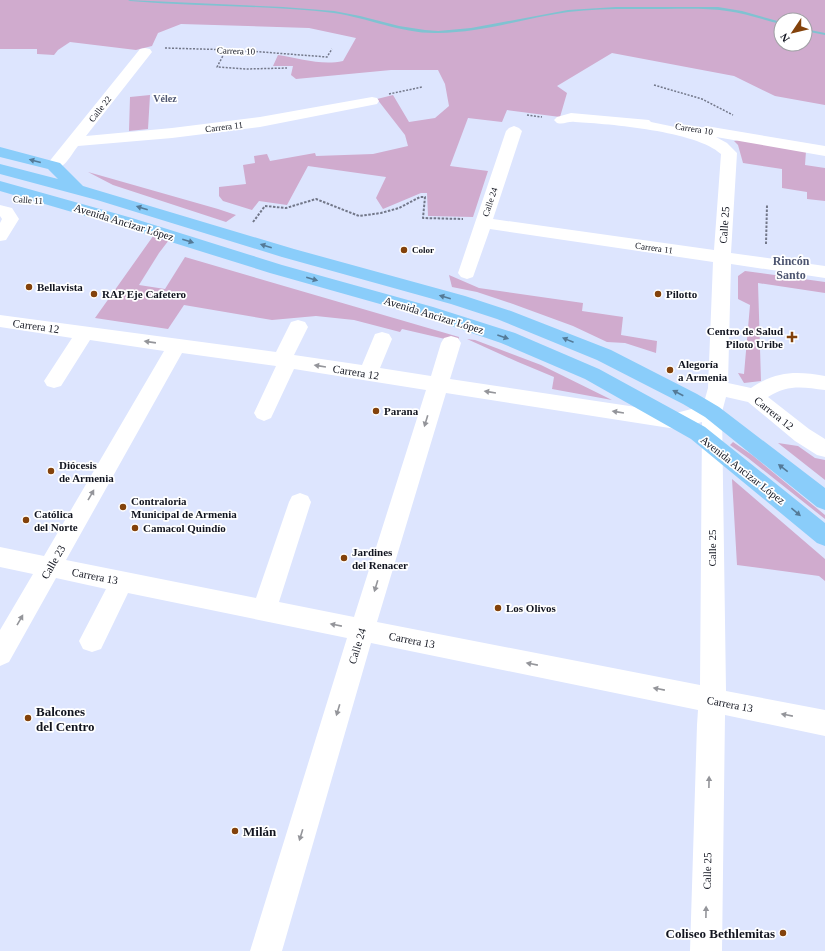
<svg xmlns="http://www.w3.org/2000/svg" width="825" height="951" font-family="Georgia,serif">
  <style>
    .green { fill: #d0abce; fill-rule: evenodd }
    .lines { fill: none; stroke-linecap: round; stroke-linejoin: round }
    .stream { fill: #80c2d1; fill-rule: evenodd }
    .path-far1 { stroke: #727789; stroke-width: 1.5; stroke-dasharray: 2 1.5; stroke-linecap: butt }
    .path { stroke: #727789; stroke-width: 2; stroke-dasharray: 2.5 1.5; stroke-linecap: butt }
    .minor { fill: #fff; fill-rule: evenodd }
    .major { fill: #8acdfa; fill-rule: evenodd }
    .oneway { fill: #547a97 }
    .oneway2 { fill: #94959a }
    .poi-dot { fill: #83420b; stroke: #fff; stroke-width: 1.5 }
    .labels { text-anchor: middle; stroke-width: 3.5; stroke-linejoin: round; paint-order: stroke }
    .far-street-label { font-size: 9px; fill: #11141f; stroke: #fff }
    .far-poi-label { font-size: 9px; font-weight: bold; fill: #11141f; stroke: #fff; text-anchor: start }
    .far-neighbourhood-label { font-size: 10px; font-weight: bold; fill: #4d5570; stroke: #fff }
    .street-label { font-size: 11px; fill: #11141f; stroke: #fff }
    .poi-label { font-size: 11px; font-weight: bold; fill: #11141f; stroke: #fff; text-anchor: start }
    .neighbourhood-label { font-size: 12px; font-weight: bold; fill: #4d5570; stroke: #fff }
    .near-poi-label { font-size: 13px; font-weight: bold; fill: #11141f; stroke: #fff; text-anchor: start }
  </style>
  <rect width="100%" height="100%" fill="#dde5fe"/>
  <path class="green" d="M0,0h825v105l-50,-9 -41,-20 -122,-23 -55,33 10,7 -7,24 -53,-7 -5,12 -34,-4 -18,48 38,5 -15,46 -45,-1 -1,-23h-6l-38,16 -7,-11 10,-21 -78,-11 -21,39 -28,-4 -7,9 -29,-9 -4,-5v-9l27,-3 -3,-19 12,-2 -1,-7 13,-2 3,7 45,-8 1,3 57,-2 35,-8 -3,-11 -28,-36 16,-4 16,27 26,-4 14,-12 -4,-22 -7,-14h-47l-95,9 -5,-4 2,-9h-20l5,-11c22,3 43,11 65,6l13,-23 -47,-10 -128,-4 -23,9 -6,13 -16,4 -66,-8 -12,8 -4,5 -17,-1v-5h-37zM781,20h24v24h-24z
    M150,95l-2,34 -19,2 1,-34z
    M738,140l68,11 -1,14 20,3v33l-18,-2v-7l-25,-4v-19l-39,-6 -5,-18 -4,-4z
    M88,172l130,37 18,6 -10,7 -113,-37z
    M156,232l16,4 -13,17 -20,32 26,4 20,-32 274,80 -1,5 -56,-13 -2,3 -46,-12 -38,-4 -44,4 -88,-15 -16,24 -73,-11z
    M745,271l80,11v11l-67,-10 3,98 -17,2 -6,-10 6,1 6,-69 -12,-6v-23z
    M449,275l30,13 104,15 -1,8 41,6 -2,18 36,6 -1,12 -31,-10 -18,-1 -34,-16 -60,-22 -36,-12 -25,-5z
    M467,339l8,1 66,25 71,35 -60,-11 2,-12 -36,-15z
    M733,442l19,13 73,60v4l-77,-61 -18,-13z
    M778,443l20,3 17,12 10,2v20z
    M732,479l93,80v22l-6,-5 -82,-11z"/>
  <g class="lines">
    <path class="stream" d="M128,0l155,7 51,4 26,5 39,10 26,4 13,1 33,-3 97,-18 48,-3h102l24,4 39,11v2c-18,-4 -36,-11 -54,-13 -21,-3 -42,-2 -63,-2 -32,0 -64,-1 -96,3 -43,6 -86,21 -130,21 -36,1 -69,-15 -104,-20 -67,-8 -136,-6 -204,-12z
      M805,29l20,4v2l-20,-4z"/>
    <path class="path-far1" d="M165,48l71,2 91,7 5,-8
      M226,50l-9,17 30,2 40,-1
      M654,85l48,14 31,16
      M389,94l33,-7
      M527,115l15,2"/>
    <path class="path" d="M253,222l12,-16 21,2 30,-9 43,17 22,-3 18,-5 21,-11h5l-2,21 40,1
      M766,244l1,-39"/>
    <path class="minor" d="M145,48l5,1 2,3 -66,84 86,-8 88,-11 112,-20 5,1 2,3 -2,3 -5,1 -112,22 -88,11 -94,8c-8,10 -15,27 -30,23l-2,-3 2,-3 92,-114z
      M571,113l78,7 2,2 48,10 2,-4 5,-2 119,20v10l-109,-19 11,6 10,10 -6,100 94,13v12l-94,-14 -3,119 23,5c26,-17 45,-17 74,-12v14c-22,-3 -37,-6 -57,7l41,32 16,10v18l-8,-2 -22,-14 -47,-39 -22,-5 -4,15 4,279 99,19v26l-100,-21 -3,236h-32l7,-226 1,-15 -327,-67 -89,308h-32l97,-313 -219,-45 -27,56 -9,3 -9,-3 -4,-8 27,-52 -50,-11 -47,84 -9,4v-36l33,-56 -33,-7v-20l44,9 120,-205 -74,-11 -29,46 -7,2 -7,-2 -3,-5 28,-43 -72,-11v-12l276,37 15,-30 7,-2 7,2 3,5 -14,28 68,10 13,-31 7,-2 7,2 3,5 -12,29 51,8 10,-33 3,-5 7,-2 7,2 3,5 -11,36 226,34 27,-7 5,-18 5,-126 -223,-33 -17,48 -6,2 -6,-2 -3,-4 48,-142 3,-3 5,-2 5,2 3,3 -29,88 221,31 7,-96c-25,-23 -111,-30 -146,-32 -7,-1 -11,3 -18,1l-3,-3 3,-3zM182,353l94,13 -22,47 3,5 7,3 7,-3 23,-49 132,21 -72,227 -75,-15 32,-100 -3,-6 -8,-3 -8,3 -3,6 -33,96 -190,-38zM446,393l230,36 26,-7 -2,263 -323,-63z
      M0,205l12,3 7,11 -13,21 -6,1v-18l2,-4 -2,-3z"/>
    <path class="major" d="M0,147l60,16 23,23 211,63 171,47 46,15 100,39 86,44 22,13 106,81v22l-8,-3 -112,-90 -22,-13 -86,-44 -100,-41 -46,-15 -169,-47 -185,-57 -97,-26v-10l58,15 -10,-10 -48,-12z
      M0,181l132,37 150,47 151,42 82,26 84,36 106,58 120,96v23l-8,-3 -126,-104 -106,-60 -84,-36 -82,-28 -149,-42 -150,-47 -120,-35z"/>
  </g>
  <defs><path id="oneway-solid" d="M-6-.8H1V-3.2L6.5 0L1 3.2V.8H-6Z"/></defs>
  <g class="oneway">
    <use href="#oneway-solid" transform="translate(35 161) rotate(-165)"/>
    <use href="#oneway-solid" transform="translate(142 208) rotate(-163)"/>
    <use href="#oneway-solid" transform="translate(188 241) rotate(17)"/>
    <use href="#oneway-solid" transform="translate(266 246) rotate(-163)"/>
    <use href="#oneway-solid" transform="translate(312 279) rotate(16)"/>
    <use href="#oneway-solid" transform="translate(445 297) rotate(-164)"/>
    <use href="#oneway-solid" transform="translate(503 337) rotate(19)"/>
    <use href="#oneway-solid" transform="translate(568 340) rotate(-158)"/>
    <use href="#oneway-solid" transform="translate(678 393) rotate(-153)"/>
    <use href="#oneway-solid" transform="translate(783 468) rotate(-142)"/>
    <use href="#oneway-solid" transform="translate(796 512) rotate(40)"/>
  </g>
  <g class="oneway2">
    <use href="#oneway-solid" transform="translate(150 342) rotate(-172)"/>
    <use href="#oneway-solid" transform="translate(320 366) rotate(-171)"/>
    <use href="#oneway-solid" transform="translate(490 392) rotate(-171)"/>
    <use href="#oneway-solid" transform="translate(618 412) rotate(-171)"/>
    <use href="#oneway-solid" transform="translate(426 421) rotate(107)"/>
    <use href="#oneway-solid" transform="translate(91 495) rotate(-60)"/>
    <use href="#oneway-solid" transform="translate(376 586) rotate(107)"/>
    <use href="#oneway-solid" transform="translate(20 620) rotate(-60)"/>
    <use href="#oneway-solid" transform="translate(336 625) rotate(-169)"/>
    <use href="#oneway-solid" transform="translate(532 664) rotate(-169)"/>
    <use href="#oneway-solid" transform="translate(659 689) rotate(-169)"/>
    <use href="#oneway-solid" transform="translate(338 710) rotate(107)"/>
    <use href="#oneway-solid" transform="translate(787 715) rotate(-169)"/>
    <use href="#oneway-solid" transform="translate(709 782) rotate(-89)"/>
    <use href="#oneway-solid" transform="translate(301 835) rotate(107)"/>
    <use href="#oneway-solid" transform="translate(706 912) rotate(-89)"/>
  </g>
  <g class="poi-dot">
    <circle cx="404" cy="250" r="4"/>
    <circle cx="29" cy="287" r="4"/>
    <circle cx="94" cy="294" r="4"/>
    <circle cx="658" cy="294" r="4"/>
    <path d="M790 331h4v4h4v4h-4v4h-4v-4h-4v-4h4z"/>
    <circle cx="670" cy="370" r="4"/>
    <circle cx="376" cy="411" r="4"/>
    <circle cx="51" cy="471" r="4"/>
    <circle cx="123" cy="507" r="4"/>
    <circle cx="26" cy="520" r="4"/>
    <circle cx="135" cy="528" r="4"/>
    <circle cx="344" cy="558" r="4"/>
    <circle cx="498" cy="608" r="4"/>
    <circle cx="28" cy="718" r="4"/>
    <circle cx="235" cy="831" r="4"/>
    <circle cx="783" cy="933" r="4"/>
  </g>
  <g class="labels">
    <g class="far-street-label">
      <text transform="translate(236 51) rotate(2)" y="3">Carrera 10</text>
      <text transform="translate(100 109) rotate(-52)" y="3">Calle 22</text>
      <text transform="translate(224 127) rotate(-7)" y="3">Carrera 11</text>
      <text transform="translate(694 129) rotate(9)" y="3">Carrera 10</text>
      <text transform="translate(28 200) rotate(4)" y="3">Calle 11</text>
      <text transform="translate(490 202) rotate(-71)" y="3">Calle 24</text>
      <text transform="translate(654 248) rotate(8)" y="3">Carrera 11</text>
    </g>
    <g class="far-poi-label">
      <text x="412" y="253">Color</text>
    </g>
    <g class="far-neighbourhood-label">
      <text x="165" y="102">Vélez</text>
    </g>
    <g class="street-label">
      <text transform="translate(124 222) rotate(17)" y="4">Avenida Ancizar López</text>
      <text transform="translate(724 225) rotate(-86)" y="4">Calle 25</text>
      <text transform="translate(434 315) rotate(17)" y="4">Avenida Ancizar López</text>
      <text transform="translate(36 326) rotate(8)" y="4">Carrera 12</text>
      <text transform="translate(356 372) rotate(9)" y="4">Carrera 12</text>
      <text transform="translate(774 413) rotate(38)" y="4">Carrera 12</text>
      <text transform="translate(743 470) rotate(38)" y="4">Avenida Ancizar López</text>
      <text transform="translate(712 548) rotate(-90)" y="4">Calle 25</text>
      <text transform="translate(53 562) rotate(-60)" y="4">Calle 23</text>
      <text transform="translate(95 576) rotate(11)" y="4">Carrera 13</text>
      <text transform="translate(412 640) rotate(11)" y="4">Carrera 13</text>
      <text transform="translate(357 646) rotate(-73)" y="4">Calle 24</text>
      <text transform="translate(730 704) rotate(11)" y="4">Carrera 13</text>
      <text transform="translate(707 871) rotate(-89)" y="4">Calle 25</text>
    </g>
    <g class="poi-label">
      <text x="37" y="291">Bellavista</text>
      <text x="102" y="298">RAP Eje Cafetero</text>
      <text x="666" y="298">Pilotto</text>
      <text x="783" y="335" text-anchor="end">Centro de Salud<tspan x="783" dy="13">Piloto Uribe</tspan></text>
      <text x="678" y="368">Alegoría<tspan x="678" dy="13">a Armenia</tspan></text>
      <text x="384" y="415">Parana</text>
      <text x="59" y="469">Diócesis<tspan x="59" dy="13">de Armenia</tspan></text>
      <text x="131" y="505">Contraloria<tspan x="131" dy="13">Municipal de Armenia</tspan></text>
      <text x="34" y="518">Católica<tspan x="34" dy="13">del Norte</tspan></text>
      <text x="143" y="532">Camacol Quindío</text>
      <text x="352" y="556">Jardines<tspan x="352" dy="13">del Renacer</tspan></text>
      <text x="506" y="612">Los Olivos</text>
    </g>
    <g class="neighbourhood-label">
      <text x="791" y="265">Rincón<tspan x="791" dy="14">Santo</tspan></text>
    </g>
    <g class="near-poi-label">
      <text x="36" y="716">Balcones<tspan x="36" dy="15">del Centro</tspan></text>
      <text x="243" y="836">Milán</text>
      <text x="775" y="938" text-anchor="end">Coliseo Bethlemitas</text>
    </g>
  </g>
  <g transform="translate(793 32) rotate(235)"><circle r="19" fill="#ffffff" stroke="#a0a1a5"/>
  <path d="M0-3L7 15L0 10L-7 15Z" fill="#83420b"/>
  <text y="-6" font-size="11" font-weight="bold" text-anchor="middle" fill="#11141f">N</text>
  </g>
</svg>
